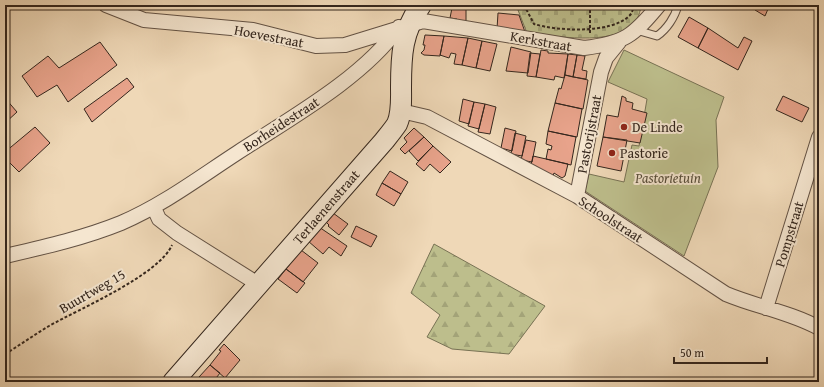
<svg xmlns="http://www.w3.org/2000/svg" width="824" height="387" font-family="'Gentium Book Plus',serif">
  <style>
    .green { fill: #bdbe8c; stroke: #787254 }
    .forest { fill: url(#forest-firs); stroke: #787254 }
    .cemetery { fill: url(#cemetery-stones); stroke: #787254 }
    .building { fill: #e8a38b; stroke: #34261d }
    .lines { fill: none; stroke-linecap: round; stroke-linejoin: round }
    .lane-casing { stroke: #635244; stroke-width: 9 }
    .street-casing { stroke: #635244; stroke-width: 16 }
    .secondary-casing { stroke: #34261d; stroke-width: 22 }
    .path { stroke: #34261d; stroke-width: 2; stroke-dasharray: 3 2; stroke-linecap: butt }
    .lane { stroke: #f5e6d0; stroke-width: 7 }
    .street { stroke: #f5e6d0; stroke-width: 14 }
    .secondary { stroke: #f5e6d0; stroke-width: 20 }
    .poi-dot { fill: #8f2418; stroke: #f5e6d0; stroke-width: 1.5 }
    .labels { text-anchor: middle; stroke-width: 4; stroke-linejoin: round; paint-order: stroke }
    .street-label { font-size: 14px; fill: #34261d; stroke: #f5e6d0 }
    .poi-label { font-size: 14px; fill: #34261d; stroke: #f5e6d0; text-anchor: start }
    .park-label { font-size: 14px; font-style: italic; fill: #564c39; stroke: #f5e6d0 }
  </style>
  <defs>
    <pattern id="forest-firs" width="22" height="20" patternUnits="userSpaceOnUse"><rect width="22" height="20" fill="#bdbe8c"/><path d="M5 1l3.5 6h-7zM16 11l3.5 6h-7z" fill="#a3a378"/></pattern>
    <pattern id="cemetery-stones" width="16" height="16" patternUnits="userSpaceOnUse"><rect width="16" height="16" fill="#bdbe8c"/><path d="M2 7V4a2 2 0 0 1 4 0v3zM10 15v-3a2 2 0 0 1 4 0v3z" fill="#a3a378"/></pattern>
  </defs>
  <rect width="100%" height="100%" fill="#efd8b7"/>
  <filter id="stains"><feTurbulence type="fractalNoise" baseFrequency=".005" numOctaves="4"/><feColorMatrix values="0 0 0 0 .2 0 0 0 0 .09 0 0 0 0 .02 0 0 0 .5 -.17"/></filter>
  <radialGradient id="worn" r=".72"><stop offset=".6" stop-color="#630" stop-opacity="0"/><stop offset="1" stop-color="#630" stop-opacity=".3"/></radialGradient>
  <path class="green" d="M624,50l100,47 -8,23 2,47 -34,89 -99,-65 4,-17 35,8 8,-37 7,1 8,-47 -39,-17z"/>
  <path class="forest" d="M434,244l111,62 -36,48 -57,-5 -25,-12 13,-22 -29,-22z"/>
  <path class="cemetery" d="M516,5h126c-2,5 -4,16 -9,20 -22,21 -79,11 -106,8z"/>
  <path class="building" d="M457,5h9v19l-9,-1v-4l-7,-1 2,-10 2,2z
    M758,5l10,4 -3,7 -10,-6z
    M498,13l21,2 6,17 -28,-3z
    M689,17l19,11 -10,20 -20,-11z
    M708,28l30,20 6,-11 8,4 -14,29 -40,-22z
    M425,35l19,1 -4,20 -16,-1 -3,-2 3,-3 1,-5h-2z
    M444,36l24,2 -6,27 -8,-1 2,-10 -5,-1 -2,5 -9,-3z
    M468,38l14,3 -6,27 -14,-3z
    M482,41l15,3 -7,27 -14,-3z
    M100,42l17,23 -49,37 -11,-17 -20,12 -15,-21 26,-20 11,12z
    M511,47l20,5 -3,21 -22,-2z
    M541,50l7,1v2l20,1 -4,24 -9,-2 -1,4 -18,-3z
    M530,53l10,1 -4,23 -9,-1z
    M568,54l9,1 -4,22 -8,-2z
    M577,55l8,1 -3,14 5,1 -1,8 -13,-2z
    M565,75l23,5 -5,29 -28,-6 4,-15 2,1z
    M127,78l7,9 -42,35 -8,-13z
    M622,96l4,2v3l7,2 -1,6 15,4 -7,30 -37,-6 4,-22 11,2z
    M783,96l26,12 -7,14 -26,-12z
    M5,98l12,14 -12,11z
    M463,99l11,3 -5,22 -10,-3z
    M474,102l11,2 -6,25 -11,-3z
    M555,103l27,6 -5,28 -29,-6z
    M485,104l11,3 -6,27 -12,-2z
    M35,127l15,16 -31,29 -14,-14v-6z
    M414,128l10,9 -19,17 -5,-5 7,-7 -3,-4z
    M505,128l11,3 -4,20 -11,-3z
    M548,131l28,6 -5,28 -25,-6 2,-10 3,1 1,-4 -6,-2z
    M515,133l11,3 -4,20 -11,-2z
    M424,137l9,9 -15,15 -9,-10z
    M603,137l24,3 -6,31 -24,-5z
    M526,140l10,2 -4,20 -11,-2z
    M433,146l18,16 -11,11 -10,-9 -6,7 -8,-7z
    M533,156l35,8 -3,12 -3,2 -8,-5 -1,3 -22,-11z
    M390,171l18,11 -7,12 -19,-11z
    M382,183l19,11 -7,12 -18,-11z
    M333,213l15,11 -9,11 -11,-9 1,-1 -3,-3z
    M356,226l21,10 -6,11 -20,-10z
    M319,227l28,19 -6,10 -12,-9 -6,7 -15,-13z
    M301,250l17,13 -15,19 -17,-13z
    M286,269l19,14 -8,10 -19,-14z
    M224,344l16,16 -15,18 -15,-13 11,-14 -2,-1z
    M210,365l10,8 -7,9h-8l-6,-5z"/>
  <g class="lines">
    <g class="lane-casing">
      <path id="lane" d="M636,30l21,6c10,-7 18,-19 21,-31"/>
    </g>
    <g class="street-casing">
      <path id="street" d="M106,5l38,15 109,10 63,16 29,-1 78,-24 161,27c41,-5 49,-12 75,-43
        M401,111l26,6 150,79 149,98c31,13 64,18 93,34
        M577,196l24,-124 5,-14 13,-16
        M154,208l5,11 18,14 81,51
        M5,256c39,-9 79,-18 116,-33 42,-18 79,-46 116,-70 52,-34 126,-75 162,-126
        M766,308l53,-171"/>
    </g>
    <g class="secondary-casing">
      <path id="secondary" d="M173,382l211,-241c4,-5 9,-11 13,-17 5,-11 4,-25 4,-37 0,-32 1,-55 20,-82"/>
    </g>
    <path class="path" d="M524,5l10,19c22,7 77,10 95,-8 3,-2 4,-7 5,-11
      M590,5v29
      M5,354c15,-9 29,-19 44,-28 30,-17 110,-51 123,-81"/>
    <use href="#lane" class="lane"/>
    <use href="#street" class="street"/>
    <use href="#secondary" class="secondary"/>
  </g>
  <g class="poi-dot">
    <circle cx="624" cy="127" r="4"/>
    <circle cx="612" cy="153" r="4"/>
  </g>
  <g class="labels">
    <g class="street-label">
      <text transform="translate(269 36) rotate(11)" y="5">Hoevestraat</text>
      <text transform="translate(541 41) rotate(10)" y="5">Kerkstraat</text>
      <text transform="translate(281 124) rotate(-33)" y="5">Borheidestraat</text>
      <text transform="translate(589 134) rotate(-79)" y="5">Pastorijstraat</text>
      <text transform="translate(326 207) rotate(-49)" y="5">Terlaenenstraat</text>
      <text transform="translate(611 219) rotate(33)" y="5">Schoolstraat</text>
      <text transform="translate(789 234) rotate(-73)" y="5">Pompstraat</text>
      <text transform="translate(92 291) rotate(-30)" y="5">Buurtweg 15</text>
    </g>
    <g class="poi-label">
      <text x="632" y="132">De Linde</text>
      <text x="620" y="158">Pastorie</text>
    </g>
    <g class="park-label">
      <text x="668" y="183">Pastorietuin</text>
    </g>
  </g>
  <rect width="824" height="387" fill="none" stroke="#efd8b7" stroke-width="20"/>
  <rect x="6" y="6" width="812" height="375" fill="none" stroke="#34261d" stroke-width="2"/>
  <rect x="10" y="10" width="804" height="367" fill="none" stroke="#34261d"/>
  <path d="M674 357v6h93v-6" fill="none" stroke="#34261d" stroke-width="2"/>
  <text x="680" y="357" font-size="12" fill="#34261d" stroke="#f5e6d0" stroke-width="3" paint-order="stroke">50 m</text>
  <rect width="100%" height="100%" filter="url(#stains)"/>
  <rect width="100%" height="100%" fill="url(#worn)"/>
</svg>
